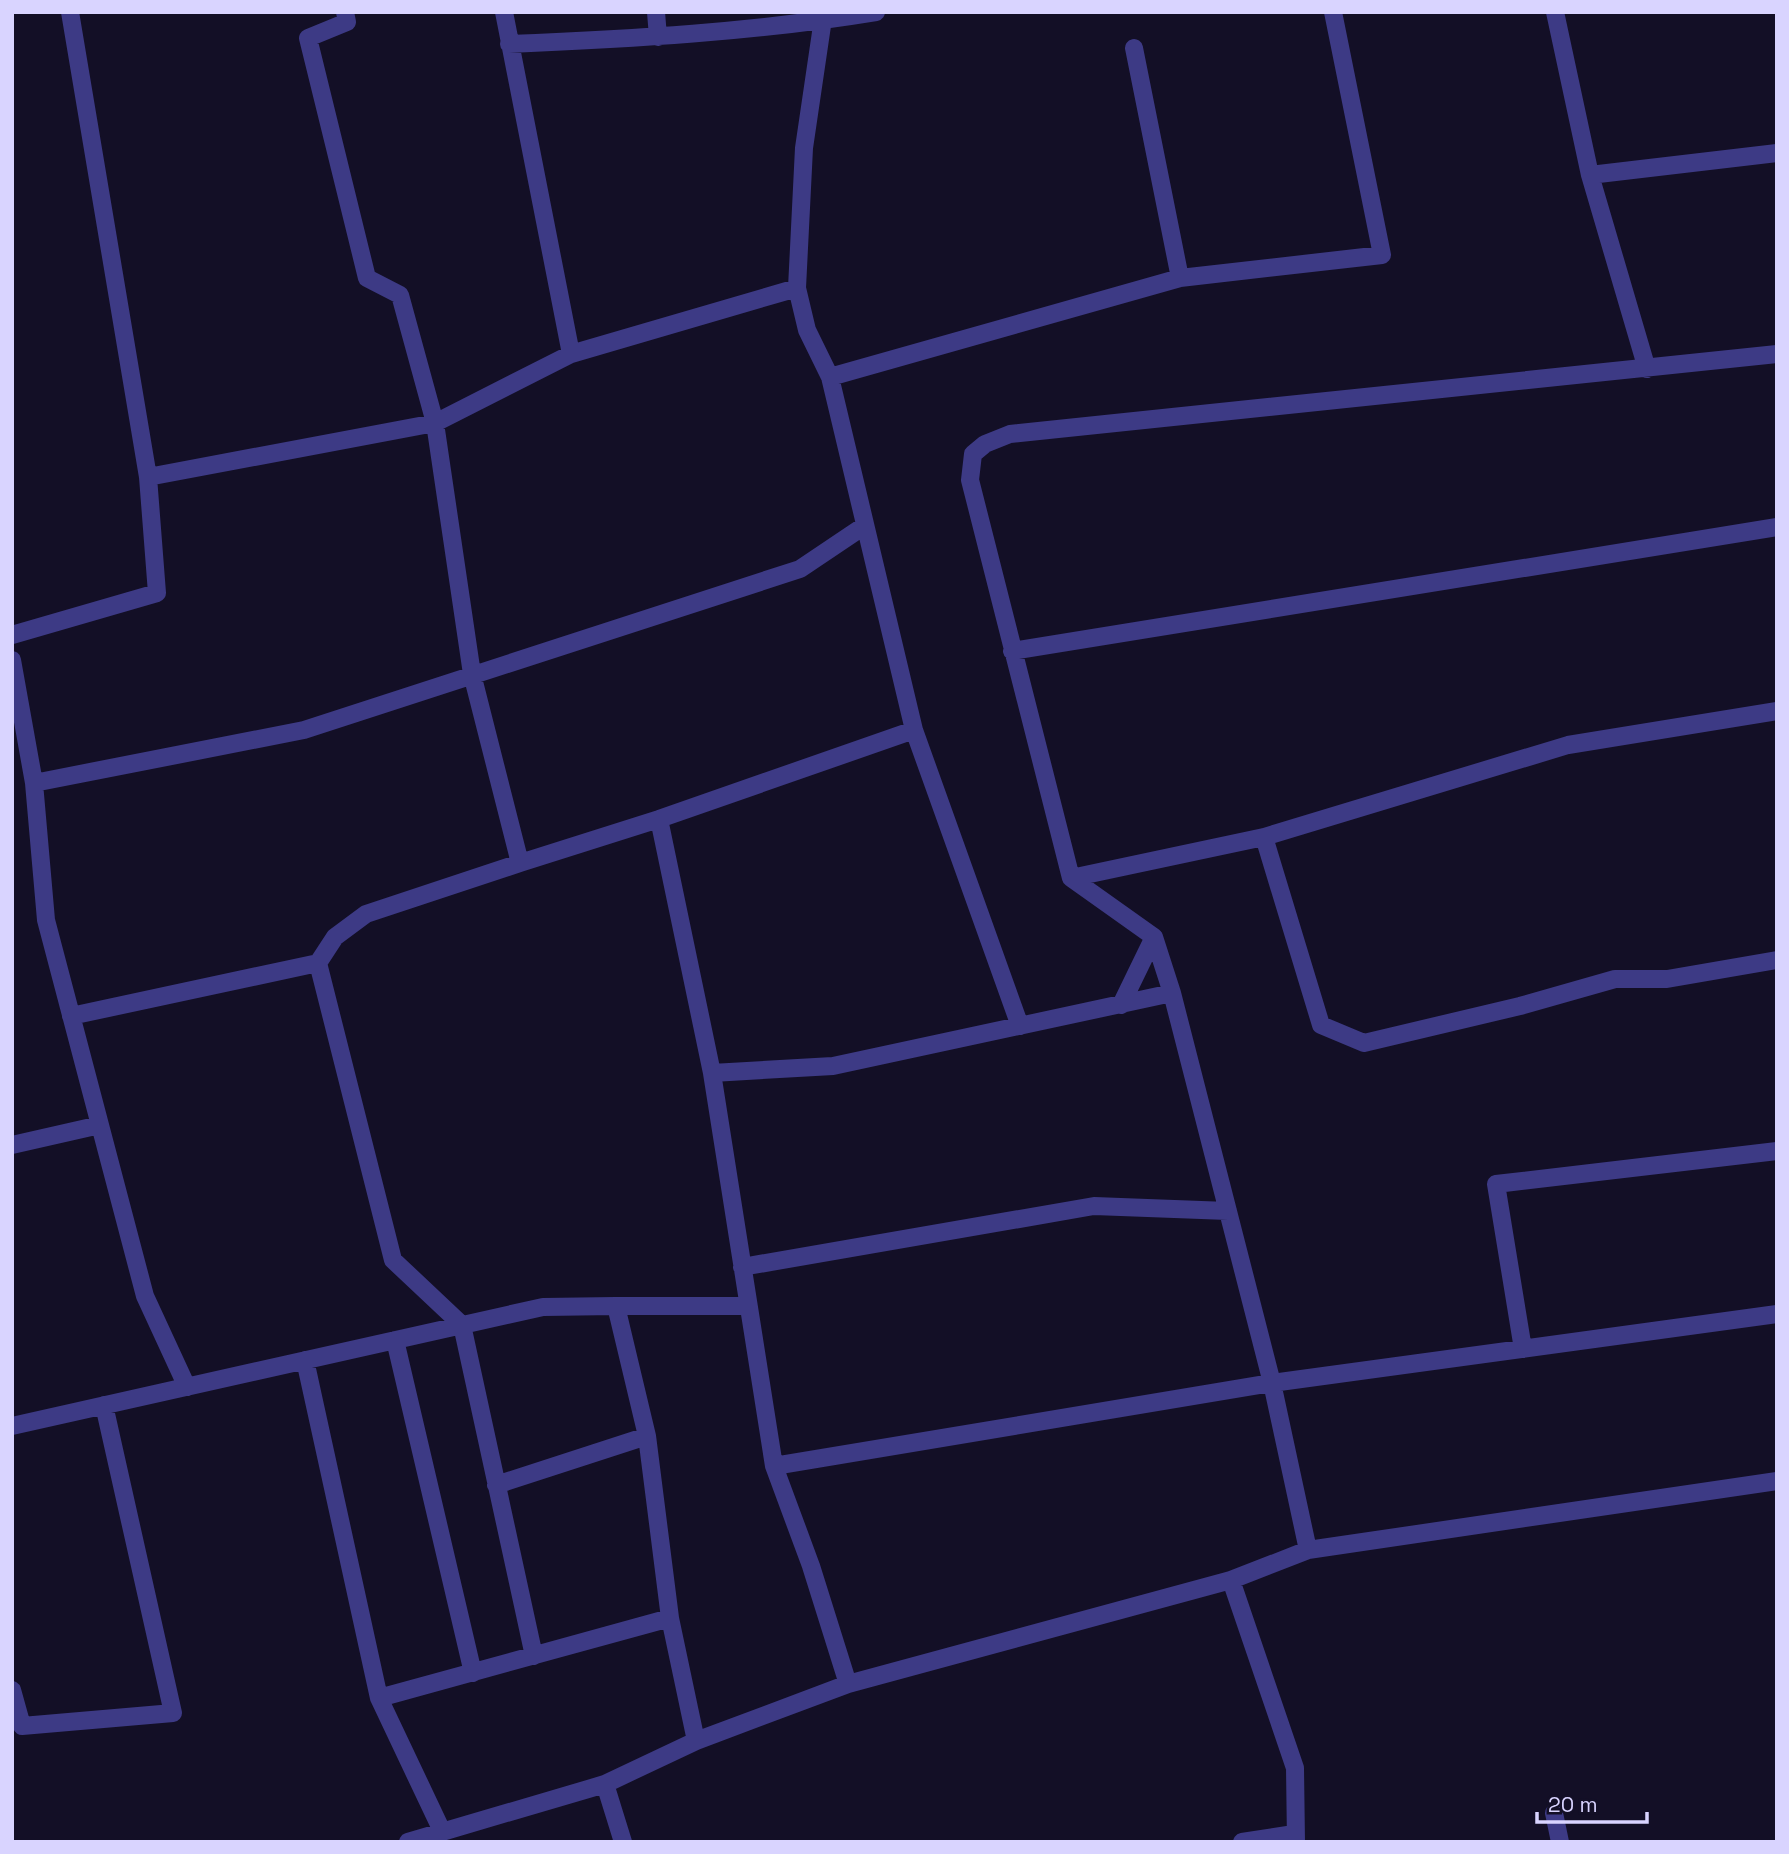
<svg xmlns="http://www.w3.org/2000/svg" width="1789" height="1854" font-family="'Space Grotesk',sans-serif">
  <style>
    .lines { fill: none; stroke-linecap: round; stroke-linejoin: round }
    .street { stroke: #3d3a85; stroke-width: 18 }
  </style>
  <rect width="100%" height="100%" fill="#130f26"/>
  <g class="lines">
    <path class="street" d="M504,12l67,342
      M656,12l2,25
      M824,12l-20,136 -7,140 10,42 23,47
      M1555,12l35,163 57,194
      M509,44c123,-5 245,-12 367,-32
      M1134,48l46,230
      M1590,175l187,-22
      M148,477l287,-54 136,-69 226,-66
      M12,635l145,-42 -9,-116 -78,-465
      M1012,651l765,-124
      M12,660l22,123 270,-53 496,-161 64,-43
      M34,783l12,137 99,376 42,91
      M659,819l53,254
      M1264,837l57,188 43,18 156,-37 95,-27h52l110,-19
      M520,863l139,-44 255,-89
      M1071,878l193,-41 304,-92 209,-34
      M318,963l17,-26 31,-23 154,-51 -48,-189 -37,-251 -35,-128 -33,-17 -59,-240 39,-16 -2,-10
      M1172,993l-18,-56 -83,-59 -101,-398 3,-26 12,-10 25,-10 767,-80
      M1121,1005l33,-68
      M71,1016l247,-53 75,297 69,65 72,331
      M1020,1026l-106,-296 -84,-353 350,-99 202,-23 -49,-243
      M12,1145l88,-20
      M742,1267l352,-61 134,5
      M395,1340l78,333
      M1523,1349l-27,-165 281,-33
      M305,1360l74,338 63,133
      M12,1426l531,-119 73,-1
      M774,1466l498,-83 505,-69
      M496,1485l151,-49
      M1231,1580l64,188 1,74
      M670,1618l26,123
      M848,1684l383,-104 77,-30 469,-69
      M12,1690l10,36 151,-13 -69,-308
      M379,1698l291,-80 -23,-182 -31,-130h132
      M605,1784l18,58
      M1554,1813l6,29
      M408,1842l197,-58 91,-43 152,-57 -37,-118 -37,-100 -62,-393 121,-7 339,-73 100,390 36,167
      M1242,1842l52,-8"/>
  </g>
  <rect width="1789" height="1854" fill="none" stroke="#d9d4ff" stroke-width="28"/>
  <path d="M1537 1812v10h110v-10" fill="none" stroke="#d9d4ff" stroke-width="3.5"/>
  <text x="1548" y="1812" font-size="21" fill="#d9d4ff" stroke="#130f26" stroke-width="5" paint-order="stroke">20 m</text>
</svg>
